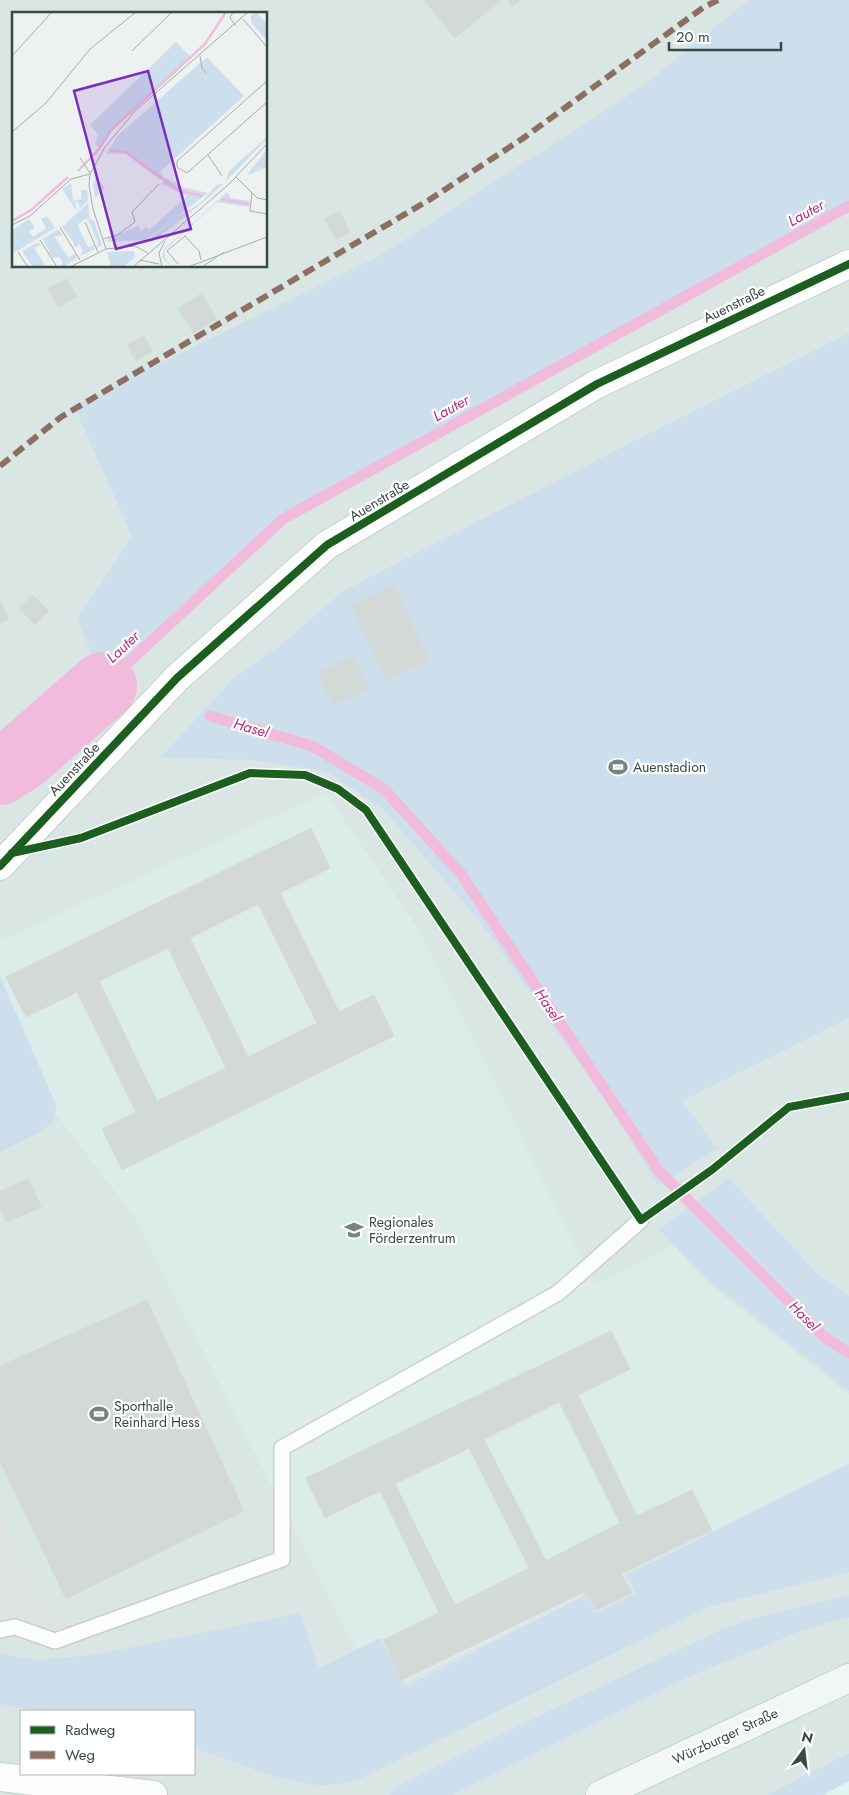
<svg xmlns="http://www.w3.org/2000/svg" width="849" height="1795" font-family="Jost,sans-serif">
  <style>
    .residential { fill: #dae6e3; fill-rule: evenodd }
    .commercial { fill: #e0f5ed }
    .education { fill: #dcede9 }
    .green { fill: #cddfed }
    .parking { fill: #dee4e2 }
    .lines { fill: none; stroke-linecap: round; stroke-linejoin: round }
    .stream { stroke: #f1bcdb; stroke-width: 11 }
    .river { stroke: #f1bcdb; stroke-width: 68 }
    .building { fill: #d2d9d7; stroke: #d2dbd8; fill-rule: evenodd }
    .lane-casing { stroke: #cad0cf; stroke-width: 18 }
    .street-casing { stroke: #cad0cf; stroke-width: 30 }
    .secondary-casing { stroke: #c5d3d0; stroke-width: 30 }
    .lane { stroke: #fcfdfd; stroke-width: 15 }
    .street { stroke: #fcfdfd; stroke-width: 28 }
    .secondary { stroke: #f0f7f6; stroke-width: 28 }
    .quiet { stroke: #8d6e63; stroke-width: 6; stroke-dasharray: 12 6; stroke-linecap: butt }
    .cycleway-casing { stroke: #fff; stroke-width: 11 }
    .cycleway { stroke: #1b5e20; stroke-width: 8 }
    .labels { text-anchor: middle; stroke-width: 4.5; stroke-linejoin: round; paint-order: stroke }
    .street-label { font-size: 14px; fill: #374a43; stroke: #fff }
    .poi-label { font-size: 14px; fill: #374a43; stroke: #fff; text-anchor: start }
    .water-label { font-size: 15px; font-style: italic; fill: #ba2c79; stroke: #fff }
    .inset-river { fill: none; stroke: #f1bcdb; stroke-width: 2.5 }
    .inset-road { fill: none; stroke: #a4afab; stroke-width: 1 }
    .view { fill: #7b2cbf; fill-opacity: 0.15; stroke: #7b2cbf; stroke-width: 2.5 }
    .inset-edge { fill: none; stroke: #374a43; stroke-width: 2.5 }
  </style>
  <rect width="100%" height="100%" fill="#edf2f1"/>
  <path class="residential" d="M0,0h849v1795h-849zM14,14h252v252h-252zM21,1711h173v63h-173z"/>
  <path class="commercial" d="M849,1773v22h-23l-4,-7z"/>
  <path class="education" d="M326,793l92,136 177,355 79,-39 28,34 147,116v68l-470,232 -246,-480 -119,-156 -14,-27v-91z"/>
  <path class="green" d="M749,0h100v206l-566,313 -180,167 -25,-68 54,-82 -58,-130 307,-151 259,-167z
    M849,333v685l-167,83 35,47 -58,38 -53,-84 -124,-178 -99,-115 -58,-38 -74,-11 -90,-3 73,-79 47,-33 62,-54 293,-151z
    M0,976l57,131 -6,17 -12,9 -39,19z
    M729,1178l86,94 34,24v95l-143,-113 -47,-49z
    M849,1464v108l-141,35 -342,169 -19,7 -32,3 -42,-10 -79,-28v-37h-153l-41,-7v-52l3,2 33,6 57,-5 207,-42 19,55 61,-30 26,48 179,-90 11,17 40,-20 -9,-18z
    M849,1595v22l-46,13 -119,49 -232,116h-63l5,-7 157,-78 170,-80 33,-12z
    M849,1753v28l-26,14h-56z"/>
  <path class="parking" d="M0,1513l38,87 33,21 -71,19z"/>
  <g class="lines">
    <path class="stream" d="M103,686l180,-167 566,-313
      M210,716l102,30 72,43 77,85 198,297 165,166 25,16"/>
    <path class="river" d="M0,771l23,-15 80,-70"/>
  </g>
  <path class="building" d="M424,0h77l-46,38z
    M507,0h14l-9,7z
    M340,211l10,21 -14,8 -11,-21z
    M67,279l10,18 -19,10 -10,-19z
    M201,294l16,24 -23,15 -16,-24z
    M144,336l9,15 -17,10 -9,-16z
    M394,585l35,75 -43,20 -35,-74z
    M33,595l16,16 -14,14 -16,-17z
    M0,600l9,19 -9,4z
    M354,656l15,33 -36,16 -15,-33z
    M311,828l19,40 -50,25 59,119 35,-17 20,41 -272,134 -20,-41 34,-17 -59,-120 -51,25 -20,-40zM258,904l59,119 -69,34 -58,-119zM168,948l58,120 -69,33 -58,-120z
    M29,1179l12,28 -35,15 -6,-15v-16z
    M147,1300l97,211 -178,88 -66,-138v-95z
    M611,1331l19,38 -52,26 59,121 55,-26 20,40 -91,44 11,19 -36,17 -12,-18 -182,88 -19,-40 56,-27 -59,-122 -55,27 -19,-40zM559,1402l61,121 -74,38 -62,-122zM469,1448l60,120 -74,37 -60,-121z"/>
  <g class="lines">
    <g class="lane-casing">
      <path id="lane" d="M0,1630l15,-3 40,14 227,-82v-111l276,-155 83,-73"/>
    </g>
    <g class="street-casing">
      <path id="street" d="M0,866l177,-188 150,-133 270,-161 252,-120
        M0,1777l153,18"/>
    </g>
    <g class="secondary-casing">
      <path id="secondary" d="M600,1795l249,-117"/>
    </g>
    <use href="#lane" class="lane"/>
    <use href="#street" class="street"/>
    <use href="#secondary" class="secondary"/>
    <path class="quiet" d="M0,466l61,-49 368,-217 93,-61 182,-132 14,-7"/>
    <g class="cycleway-casing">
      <path id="cycleway" d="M12,853l69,-15 169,-65 55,2 33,14 28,21 275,410 72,-51 76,-62 60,-11
        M0,866l177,-188 150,-133 270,-161 252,-120"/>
    </g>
    <use href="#cycleway" class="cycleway"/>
  </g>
  <defs>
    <g id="stadium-bare" transform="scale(1.5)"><path d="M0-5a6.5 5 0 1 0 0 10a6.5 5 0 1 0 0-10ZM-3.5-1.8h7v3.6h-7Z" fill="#778580" stroke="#fff" stroke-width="2.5" paint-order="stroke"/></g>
    <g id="school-bare" transform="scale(1.5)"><path d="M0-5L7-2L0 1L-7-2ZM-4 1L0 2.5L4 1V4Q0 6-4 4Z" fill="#778580" stroke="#fff" stroke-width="2.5" paint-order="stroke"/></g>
  </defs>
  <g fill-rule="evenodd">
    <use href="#stadium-bare" x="618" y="767"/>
    <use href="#school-bare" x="354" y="1230"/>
    <use href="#stadium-bare" x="99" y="1414"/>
  </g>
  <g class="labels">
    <g class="street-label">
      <text transform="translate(734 304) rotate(-26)" y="5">Auenstraße</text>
      <text transform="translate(379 500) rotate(-31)" y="5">Auenstraße</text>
      <text transform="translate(74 769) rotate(-47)" y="5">Auenstraße</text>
      <text transform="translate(725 1736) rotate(-25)" y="5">Würzburger Straße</text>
    </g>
    <g class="poi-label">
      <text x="633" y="772">Auenstadion</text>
      <text x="369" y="1227">Regionales<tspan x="369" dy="16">Förderzentrum</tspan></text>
      <text x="114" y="1411">Sporthalle<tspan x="114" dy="16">Reinhard Hess</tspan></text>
    </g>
    <g class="water-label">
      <text transform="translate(806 213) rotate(-29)" y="5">Lauter</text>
      <text transform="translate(451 408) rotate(-29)" y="5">Lauter</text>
      <text transform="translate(123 647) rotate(-43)" y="5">Lauter</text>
      <text transform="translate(251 728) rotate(16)" y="5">Hasel</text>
      <text transform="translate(548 1005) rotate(56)" y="5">Hasel</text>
      <text transform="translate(804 1316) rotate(45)" y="5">Hasel</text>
    </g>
  </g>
  <g transform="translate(12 12)">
    <rect width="255" height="255" fill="#edf2f1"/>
    <path d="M244,0l11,12v17l-16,-19v-6zM164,30l15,15 -80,73 -12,19 -4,-5 3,-9 -8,-10zM195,45l37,39 -84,76 4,4 -4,4 -34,-26h-20l12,-19zM255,125v2l-41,42 3,-10zM255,138v17l-18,8 -1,-2zM83,164l10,12 -10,10 -2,-14zM154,166l16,9 26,6 -62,47 -38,2 -1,-3 31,-13 3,5 5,-4 3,3 38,-34 -26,-12zM59,171l2,18 9,-2 -1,-9h6l1,10 -8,9 -2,-8 -3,2 2,9 -15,-23zM212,171l-18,17 -55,43 -1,-4 25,-21 24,-14 18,-19zM215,180l4,6 19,3 -1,6 -32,-5 -52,48v7l6,10 -9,-10 2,-8zM76,191l2,17h4l8,25 -5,3 1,-5 -10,-24 -5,1 -5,6 10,21 6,-2 1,4 -15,7 3,-5 -4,-7 -5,4v-5l-12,-16zM35,204l8,12 -43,26v-24l17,-11 6,9 -6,4 4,5 13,-9 -5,-9zM46,217l5,6 -9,1 15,22 6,-5 2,5 -14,9h-4l4,-4 -4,-6 -7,1 -9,-19zM25,231l4,1 -7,4 12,19h-13l-11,-16zM122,239l1,6 -11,10 -13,-1 -4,-14z" fill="#cddfed"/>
    <path class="inset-river" d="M87,137l12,-19 94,-86 21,-32M97,138l17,2 52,38 24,6M66,159l21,-22M209,187l28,5M0,209l19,-11 37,-33"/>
    <path class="inset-road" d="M221,0l-3,6 6,8M231,7l24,28M120,39l40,-39M0,44l40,-44M188,44l2,12 4,5M255,69l-90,80v6l10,6 80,-71M0,120l34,-29 44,-54 46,-37M196,143l14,21M68,146l10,15M224,165l16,16 -2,18 17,3M240,181l5,5 10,2M73,210l13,30M0,213l18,-9 41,-37 19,-5M48,215l20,33M91,227l14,-4 18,-13 -3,-10 27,-28M28,228l17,27M94,237l-13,-40 -4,-24 1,-11 15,-27 30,-36 113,-99M6,240l10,15M128,248l19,4M166,252l-11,-13 18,-15 14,15 2,9M58,255l36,-18 29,-3 13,7M121,255l95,-82 39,-41M150,255l-3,-14 6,-12M176,255l79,-30M190,255l22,-15"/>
    <path class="view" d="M136,59l43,158 -75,20 -42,-158z"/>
    <rect width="255" height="255" class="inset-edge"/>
  </g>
  <rect x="20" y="1710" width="175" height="65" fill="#ffffff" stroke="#afb7b4"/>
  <rect x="30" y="1726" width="25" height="8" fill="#1b5e20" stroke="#afb7b4"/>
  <text x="65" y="1735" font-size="15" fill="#374a43">Radweg</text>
  <rect x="30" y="1751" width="25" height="8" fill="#8d6e63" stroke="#afb7b4"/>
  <text x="65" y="1760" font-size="15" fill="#374a43">Weg</text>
  <g transform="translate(804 1750) rotate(15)" stroke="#ffffff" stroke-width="4" paint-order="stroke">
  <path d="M0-4L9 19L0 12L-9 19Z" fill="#374a43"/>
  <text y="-8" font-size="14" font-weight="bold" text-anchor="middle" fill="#374a43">N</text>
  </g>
  <path d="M669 42v8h112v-8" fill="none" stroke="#374a43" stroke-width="2.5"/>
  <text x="676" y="42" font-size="15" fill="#374a43" stroke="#ffffff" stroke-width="4" paint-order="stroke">20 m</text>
</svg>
